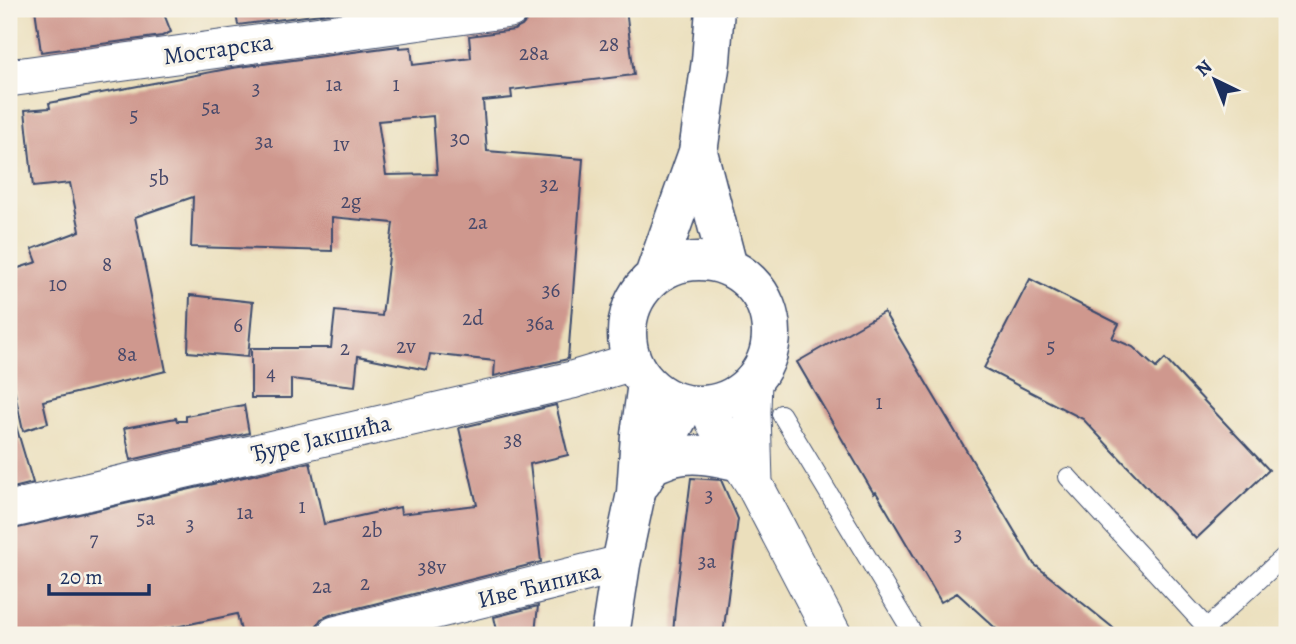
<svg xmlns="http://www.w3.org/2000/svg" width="1296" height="644" font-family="Alegreya,serif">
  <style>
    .building { fill: #cf988e; fill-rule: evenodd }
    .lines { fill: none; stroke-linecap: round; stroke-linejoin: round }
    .service-casing { stroke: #3a496c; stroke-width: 20 }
    .minor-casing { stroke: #3a496c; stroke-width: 39 }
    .tertiary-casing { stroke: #3a496c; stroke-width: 41 }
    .service { stroke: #fff; stroke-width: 18 }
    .minor { stroke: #fff; stroke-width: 37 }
    .tertiary { stroke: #fff; stroke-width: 38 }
    .labels { text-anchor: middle; stroke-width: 6; stroke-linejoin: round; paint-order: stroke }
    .number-label { font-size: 21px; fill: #48496a }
    .street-label { font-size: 24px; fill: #1b2f5e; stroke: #f7f3e8 }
  </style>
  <rect width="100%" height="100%" fill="#f7f3e8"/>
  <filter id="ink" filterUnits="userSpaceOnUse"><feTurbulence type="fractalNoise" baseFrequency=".0143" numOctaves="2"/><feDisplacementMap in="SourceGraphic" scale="14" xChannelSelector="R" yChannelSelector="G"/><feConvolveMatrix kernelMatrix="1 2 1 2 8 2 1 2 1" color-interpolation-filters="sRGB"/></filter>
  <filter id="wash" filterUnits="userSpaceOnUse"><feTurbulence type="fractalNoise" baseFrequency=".00686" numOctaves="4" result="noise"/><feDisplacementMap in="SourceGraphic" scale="28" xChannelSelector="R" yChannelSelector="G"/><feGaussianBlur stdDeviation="1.57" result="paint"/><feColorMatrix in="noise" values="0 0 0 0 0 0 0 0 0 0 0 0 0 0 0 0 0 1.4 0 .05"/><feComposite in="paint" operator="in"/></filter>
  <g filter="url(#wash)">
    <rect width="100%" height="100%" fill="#ebdfbc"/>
    <g id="blocks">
      <path class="building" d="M35,9h127l9,23 -9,4 -121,16z
        M235,9h123l-120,16z
        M617,9h9l8,66 -123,15 1,8 -29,3 4,50 96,8 -15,200 -74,17 1,-15 -65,-7 -3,16 -69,-14 -3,30 -64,-7v19h-40v-50h80l4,-37 47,5 11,-93 -61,-6v34l-141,-4 2,-50 -58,20 31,154 -123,30 5,22 -25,8 -14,-66v-94l28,-9 -5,-13 48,-18 -10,-48 -37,4 -8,-77 25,-2 -1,-5 183,-35 167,-22v2l12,-1 2,18 58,-7 -2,-22 45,-6 8,-4 5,-6zM433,116l4,58 -51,1 -8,-54z
        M1030,279l89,45 -7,14 21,9 23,21 9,-9 104,111 -73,69 -113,-120 -99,-51z
        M190,295l63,7 -5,55 -60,-5z
        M884,312l150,252 88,71h-119l-46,-42 -16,9 -65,-110 -2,2 -77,-132z
        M244,405l5,28 -118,27 -7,-32 52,-10 1,3h9v-5z
        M556,405l12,50 -38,9 11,98 -211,53 -9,4 -6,9 -31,7h-42l-5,-21 -99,21h-129v-105l301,-68 14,62 76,-17 1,7 76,-9 -18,-77z
        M16,426l17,57 -24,6v-62z
        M691,478l30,2 17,39 -15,116h-50l2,-27z
        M538,606l-3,26 -11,3h-26l-4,-18z"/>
    </g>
  </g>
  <g filter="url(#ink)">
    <use href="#blocks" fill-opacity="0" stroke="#3a496c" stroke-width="2"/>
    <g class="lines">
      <g class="service-casing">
        <path id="service" d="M781,414l133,221
          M1068,477l139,151
          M1199,635l88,-81"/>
      </g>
      <g class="minor-casing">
        <path id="minor" d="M9,78l501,-69
          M753,380l-1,32 2,71
          M708,405l7,18 39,61 79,151
          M9,510l563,-130 60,-18
          M335,635l286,-71"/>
      </g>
      <g class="tertiary-casing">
        <path id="tertiary" d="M698,152l30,115
          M627 333a72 72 0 1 1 144 0a72 72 0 1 1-144 0Z
          M654,276l44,-124 13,-91 4,-52
          M652,465c7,-3 14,-6 21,-8 22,-6 46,0 67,5
          M642,482l44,-78
          M610,635l11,-71 15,-71 4,-58 7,-52"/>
      </g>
      <use href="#service" class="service"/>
      <use href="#minor" class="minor"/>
      <use href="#tertiary" class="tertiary"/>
    </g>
  </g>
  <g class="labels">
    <g class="number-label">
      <text x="609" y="51">28</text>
      <text x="534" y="60">28a</text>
      <text x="334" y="91">1a</text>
      <text x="396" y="91">1</text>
      <text x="256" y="95">3</text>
      <text x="211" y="114">5a</text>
      <text x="134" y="122">5</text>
      <text x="460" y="145">30</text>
      <text x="264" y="148">3a</text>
      <text x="341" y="151">1v</text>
      <text x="159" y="185">5b</text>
      <text x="549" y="191">32</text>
      <text x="351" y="208">2g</text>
      <text x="478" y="229">2a</text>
      <text x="107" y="271">8</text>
      <text x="58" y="291">10</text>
      <text x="551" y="297">36</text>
      <text x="473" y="325">2d</text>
      <text x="540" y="330">36a</text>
      <text x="238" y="332">6</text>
      <text x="406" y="353">2v</text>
      <text x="1051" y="353">5</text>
      <text x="345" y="355">2</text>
      <text x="127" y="361">8a</text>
      <text x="271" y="380">4</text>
      <text x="879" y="409">1</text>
      <text x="513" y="447">38</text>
      <text x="709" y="502">3</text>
      <text x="302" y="513">1</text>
      <text x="245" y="519">1a</text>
      <text x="146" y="525">5a</text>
      <text x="190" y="531">3</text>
      <text x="372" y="537">2b</text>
      <text x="958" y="541">3</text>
      <text x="94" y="546">7</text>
      <text x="707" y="568">3a</text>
      <text x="432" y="574">38v</text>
      <text x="365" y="590">2</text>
      <text x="322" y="593">2a</text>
    </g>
    <g class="street-label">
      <text transform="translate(218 49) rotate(-8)" y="8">Мостарска</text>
      <text transform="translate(321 438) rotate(-13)" y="8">Ђуре Јакшића</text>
      <text transform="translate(539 585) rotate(-14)" y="8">Иве Ћипика</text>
    </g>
  </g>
  <rect width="1296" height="644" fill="none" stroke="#f7f3e8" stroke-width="35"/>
  <g transform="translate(1215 80) rotate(317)" stroke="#f7f3e8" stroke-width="5" paint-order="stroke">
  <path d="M0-5L12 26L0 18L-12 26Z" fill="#1b2f5e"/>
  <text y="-10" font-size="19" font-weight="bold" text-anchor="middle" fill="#1b2f5e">N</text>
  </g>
  <path d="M49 584v10h100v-10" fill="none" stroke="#1b2f5e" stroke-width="3.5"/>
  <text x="60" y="584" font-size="21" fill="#1b2f5e" stroke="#f7f3e8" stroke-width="5" paint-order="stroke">20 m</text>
</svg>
